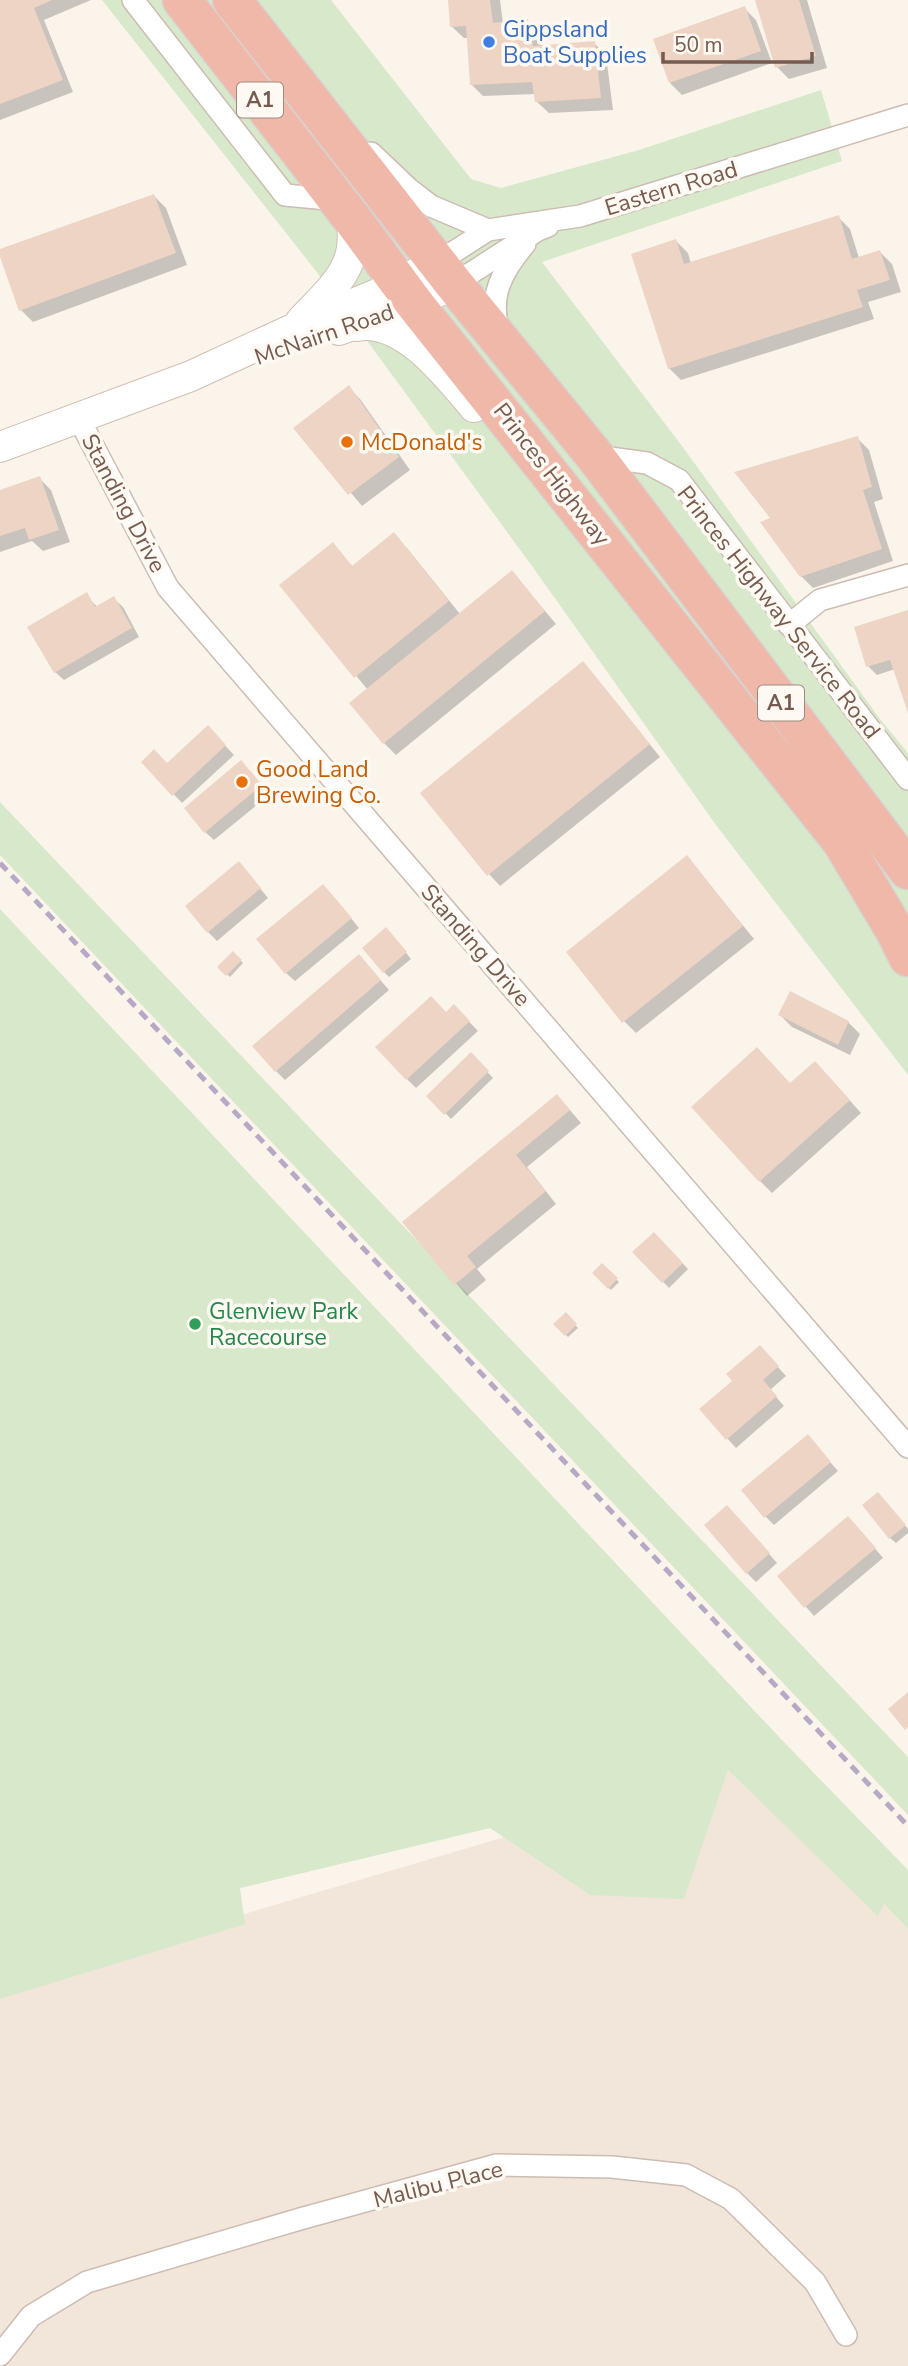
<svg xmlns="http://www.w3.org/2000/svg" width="908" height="2366" font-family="'Nunito Sans',sans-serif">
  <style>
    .residential { fill: #f2e6da }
    .green { fill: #d8e8ca }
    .shadow { fill: #0003 }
    .building { fill: #eed4c5 }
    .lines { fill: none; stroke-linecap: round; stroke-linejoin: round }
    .street-casing { stroke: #cdbcb2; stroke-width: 24 }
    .secondary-casing { stroke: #d2beb2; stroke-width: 32 }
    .highway-casing { stroke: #d8d1ce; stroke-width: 41 }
    .street { stroke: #fff; stroke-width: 21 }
    .secondary { stroke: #fff; stroke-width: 30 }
    .highway { stroke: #efb8a8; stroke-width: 38 }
    .rail { stroke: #b7a9c5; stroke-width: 5; stroke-dasharray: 10 7; stroke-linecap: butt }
    .shop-dot { fill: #3f7fe0; stroke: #fef9f2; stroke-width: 2.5 }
    .food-dot { fill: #e8710a; stroke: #fef9f2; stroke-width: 2.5 }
    .leisure-dot { fill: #2e9e5b; stroke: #fef9f2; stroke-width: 2.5 }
    .labels { text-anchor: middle; stroke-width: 7; stroke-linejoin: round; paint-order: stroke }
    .shield { fill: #fef9f2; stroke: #9e8a81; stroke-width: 2 }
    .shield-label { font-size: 21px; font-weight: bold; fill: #755b50 }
    .shop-label { font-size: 23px; fill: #366cbe; stroke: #fef9f2; text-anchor: start }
    .street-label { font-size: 23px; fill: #755b50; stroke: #fef9f2 }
    .food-label { font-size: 23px; fill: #c56008; stroke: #fef9f2; text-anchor: start }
    .leisure-label { font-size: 23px; fill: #27864d; stroke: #fef9f2; text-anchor: start }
  </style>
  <rect width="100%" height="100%" fill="#fbf4eb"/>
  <path class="residential" d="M752,1764l156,165v437h-908v-380z"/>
  <path class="green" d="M102,0h229l140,179 30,9 138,-38 182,-60 21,71 -300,101 140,184 198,273 28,34v322l-192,-250 -184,-259 -216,-295z
    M0,802l908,955v58l-908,-960z
    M0,909l781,830 127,131v59l-24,-25 -6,12 -150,-146 -44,129 -94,-4 -100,-67 -250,60 5,36 -245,75z"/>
  <path class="shadow" d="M0,0h91l-47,20 29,72 -73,28z
    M450,0h50l3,24 24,-3 12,12 3,14 52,-4 12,12 7,55 -64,3 -13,-12 -1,-7 -52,2 -12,-12 -3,-46h-4l-13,-12z
    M757,0h50l20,68 -38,11 -12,-12z
    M744,8l12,12 16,43 -90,32 -12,-12z
    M154,196l12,12 21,57 -154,57 -12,-12 -21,-59z
    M838,217l12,12 9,29 21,-6 12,12 9,28 -33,10 6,17 -193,61 -12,-12 7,-127 12,12 3,11z
    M348,387l12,12 50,71 -48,36 -66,-78z
    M857,438l12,12 14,49 -9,3 19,59 -80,27 -12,-12 -28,-57z
    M39,478l12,12 19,52 -27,9 -11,-10 -32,11v-60z
    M333,544l20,23 53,-20 54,67 52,-42 44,52 -160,131 -12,-12 -16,-53 -87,-104z
    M86,595l12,13 16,-9 9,8 16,30 -75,43 -9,-8z
    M908,612v97l-13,-40 -18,6 -9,-9z
    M594,675l66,82 -160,129 -11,-12z
    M216,736l18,19 -52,48 -39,-41 24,3z
    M250,771l19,24 -55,45 -9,-8z
    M687,857l67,82 -118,94 -12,-12z
    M247,872l21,26 -51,43 -9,-9z
    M332,895l27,33 -64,53 -9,-8z
    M392,935l19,24 -22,18 -5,-5z
    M233,953l10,10 -13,14 -11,-10z
    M367,965l22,25 -104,90 -9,-9z
    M454,1006l24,25 -62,57 -9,-9 39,-65z
    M780,1015l68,7 12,12 -10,21 -58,-28z
    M471,1055l22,23 -42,41 -22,-23z
    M827,1075l34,38 -89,80 -12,-12 31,-96z
    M569,1109l12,14 -54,44 29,37 -79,65 9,11 -19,16 -62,-74z
    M654,1234l34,35 -19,19 -34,-36z
    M602,1265l17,17 -8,8 -16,-17z
    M566,1315l12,13 -10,9 -12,-13z
    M768,1356l18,20 -16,14 14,16 -48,42 -34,-38z
    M816,1446l22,25 -64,54 -9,-9z
    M884,1500l24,29v4l-12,10 -6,-5z
    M736,1516l41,47 -21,19 -9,-9z
    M857,1527l26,31 -69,58 -35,-40z"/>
  <path class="building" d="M0,0h52l-18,8 29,72 -63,24z
    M448,0h42l3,23 35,-4 5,27 62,-5 6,57 -66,4 -3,-20 -62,3 -4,-59 -16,1z
    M755,0h44l17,56 -41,12z
    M745,6l16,45 -92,32 -16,-44z
    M154,194l22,59 -157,58 -19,-54v-8z
    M839,215l13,44 28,-9 10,30 -33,10 6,17 -195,62 -37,-115 45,-15 8,25z
    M349,385l50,72 -51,38 -55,-67z
    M858,436l14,51 -9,3 19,59 -82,28 -40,-55 10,-4 -36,-46z
    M40,476l19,54 -30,10 -4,-12 -25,8v-46z
    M394,532l55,69 -95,77 -75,-93 54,-43 19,24z
    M512,570l33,41 -162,133 -34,-41z
    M87,592l8,15 19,-11 18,32 -78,45 -27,-46z
    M908,610v103l-18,-53 -24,7 -12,-40z
    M583,661l67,83 -163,132 -67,-83z
    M208,725l18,20 -54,51 -31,-34 13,-13 13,14z
    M241,760l21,25 -58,48 -20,-25z
    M687,855l56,71 -121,97 -56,-71z
    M239,861l22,27 -54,45 -22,-27z
    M323,884l29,34 -67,56 -29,-35z
    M386,927l21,25 -24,21 -21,-25z
    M233,951l9,9 -16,16 -9,-9z
    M359,954l22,26 -106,92 -23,-26z
    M790,991l59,30 -11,24 -60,-30z
    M431,996l15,16 8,-8 16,17 -64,59 -31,-33z
    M757,1047l33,36 25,-22 35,39 -91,82 -68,-75z
    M471,1052l18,19 -45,44 -18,-19z
    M557,1094l13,16 -54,45 30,36 -79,65 9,11 -22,18 -52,-63z
    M654,1232l29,31 -21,20 -30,-31z
    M602,1263l16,15 -10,11 -16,-16z
    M566,1312l11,12 -12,12 -12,-12z
    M760,1345l19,21 -16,14 14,16 -51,44 -27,-31 33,-28 -6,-7z
    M808,1434l23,28 -67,56 -23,-28z
    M878,1492l28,33 -17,14 -27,-34z
    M727,1505l43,48 -24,21 -42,-49z
    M848,1516l28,32 -72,60 -27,-32z
    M908,1692v35l-3,3 -17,-21z"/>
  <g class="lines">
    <g class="street-casing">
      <path id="street" d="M133,0l152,195 53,5
        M371,153l38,36 22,17 57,24
        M438,262l50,-32 92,-14 328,-101
        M454,284l84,-54 10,-4
        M499,332c-11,-36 3,-61 26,-88
        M79,419l89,169 740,859
        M595,456l52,7 32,17 229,299
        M789,625l31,-25 88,-25
        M0,2355l31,-39 56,-34 213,-63 196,-54 116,2 74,8 45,24 84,83 31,53"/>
    </g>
    <g class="secondary-casing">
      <path id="secondary" d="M301,321c19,-21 47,-43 51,-73 1,-9 1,-19 1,-28
        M356,326c46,-10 91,49 118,81
        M339,330l75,-27 40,-19
        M0,447l191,-71 102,-47 84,-35 61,-32"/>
    </g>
    <g class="highway-casing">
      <path id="highway" d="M182,0l171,220 61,83 428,539 52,87 14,28
        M232,0l222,284 141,172 313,414"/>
    </g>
    <use href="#street" class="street"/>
    <use href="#secondary" class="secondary"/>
    <use href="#highway" class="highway"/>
    <path class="rail" d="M0,863l908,963"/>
  </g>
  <circle class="shop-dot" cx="489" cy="42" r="7"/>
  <g class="food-dot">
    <circle cx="347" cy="442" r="7"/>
    <circle cx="242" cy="782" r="7"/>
  </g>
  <circle class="leisure-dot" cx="195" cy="1324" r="7"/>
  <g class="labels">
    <g class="shield">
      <rect x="237" y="82.5" width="46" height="35" rx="5"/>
      <rect x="758" y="685.5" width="46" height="35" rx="5"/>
    </g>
    <g class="shield-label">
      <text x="260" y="107">A1</text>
      <text x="781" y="710">A1</text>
    </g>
    <g class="shop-label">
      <text x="503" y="37">Gippsland<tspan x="503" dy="26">Boat Supplies</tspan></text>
    </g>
    <g class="street-label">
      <text transform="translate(671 188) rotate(-17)" y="8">Eastern Road</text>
      <text transform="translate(324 334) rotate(-19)" y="8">McNairn Road</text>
      <text transform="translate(552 474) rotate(52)" y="8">Princes Highway</text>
      <text transform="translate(124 503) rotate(62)" y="8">Standing Drive</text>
      <text transform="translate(779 612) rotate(52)" y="8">Princes Highway Service Road</text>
      <text transform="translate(476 945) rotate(49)" y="8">Standing Drive</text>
      <text transform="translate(438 2184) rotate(-14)" y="8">Malibu Place</text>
    </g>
    <g class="food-label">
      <text x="361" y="450">McDonald's</text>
      <text x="256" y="777">Good Land<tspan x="256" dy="26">Brewing Co.</tspan></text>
    </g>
    <g class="leisure-label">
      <text x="209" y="1319">Glenview Park<tspan x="209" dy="26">Racecourse</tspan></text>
    </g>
  </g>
  <path d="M663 52v10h149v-10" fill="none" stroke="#755b50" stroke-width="3.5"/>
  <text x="674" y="52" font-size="21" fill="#755b50" stroke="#fef9f2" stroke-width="5" paint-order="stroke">50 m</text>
</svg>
